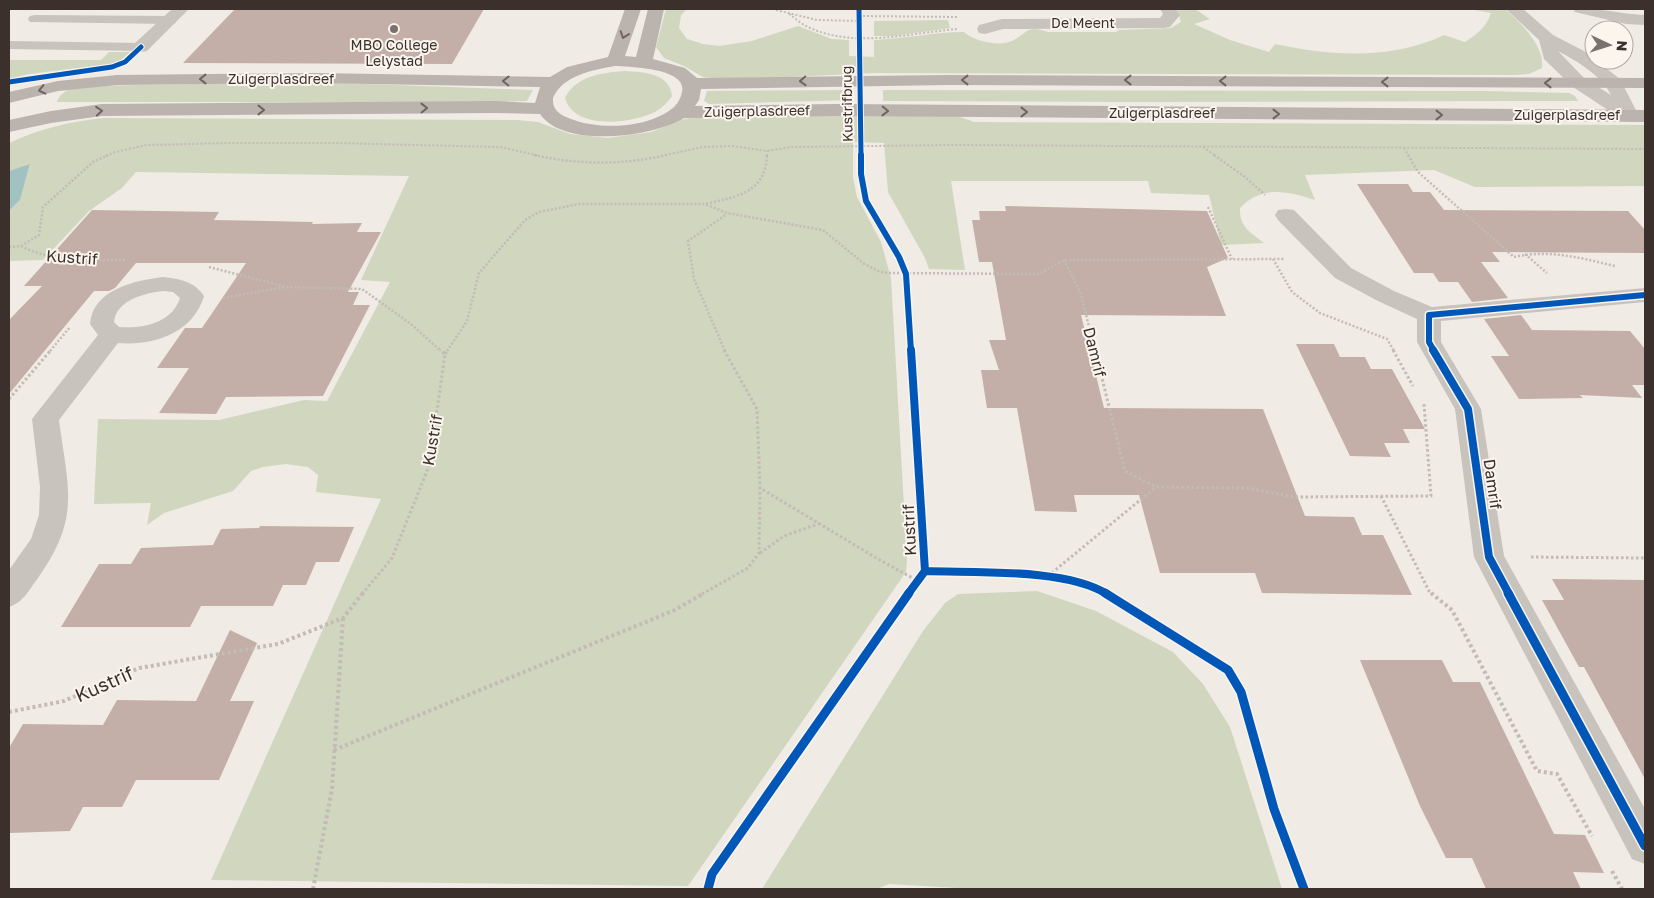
<svg xmlns="http://www.w3.org/2000/svg" width="1654" height="898" font-family="'Golos Text',sans-serif">
  <style>
    .green { fill: #d1d6bf }
    .water { fill: #a1c2c1 }
    .building { fill: #c3afa7 }
    .lines { fill: none; stroke-linecap: round; stroke-linejoin: round }
    .path-far3 { stroke: #c2bbb6; stroke-width: 2; stroke-dasharray: 2 2; stroke-linecap: butt }
    .path-far2 { stroke: #c2bbb6; stroke-width: 2.5; stroke-dasharray: 2 2; stroke-linecap: butt }
    .path-far1 { stroke: #c2bbb6; stroke-width: 3; stroke-dasharray: 2.5 2.5; stroke-linecap: butt }
    .path { stroke: #c2bbb6; stroke-width: 4; stroke-dasharray: 3 3; stroke-linecap: butt }
    .lane { fill: #c9c3be; fill-rule: evenodd }
    .street { fill: #c9c3be; fill-rule: evenodd }
    .secondary { fill: #bab3ae; fill-rule: evenodd }
    .cycleway-far3-casing { stroke: #fbf5ee; stroke-width: 7 }
    .cycleway-far2-casing { stroke: #fbf5ee; stroke-width: 9 }
    .cycleway-far1-casing { stroke: #fbf5ee; stroke-width: 11 }
    .cycleway-casing { stroke: #fbf5ee; stroke-width: 12 }
    .cycleway-far3 { stroke: #0057b8; stroke-width: 5 }
    .cycleway-far2 { stroke: #0057b8; stroke-width: 6 }
    .cycleway-far1 { stroke: #0057b8; stroke-width: 8 }
    .cycleway { stroke: #0057b8; stroke-width: 9 }
    .oneway { stroke: #6e645f }
    .poi-dot { fill: #7a716c; stroke: #fbf5ee; stroke-width: 2 }
    .labels { text-anchor: middle; stroke-width: 4; stroke-linejoin: round; paint-order: stroke }
    .far-street-label { font-size: 14px; fill: #3b302b; stroke: #fbf5ee }
    .far-poi-label { font-size: 14px; fill: #3b302b; stroke: #fbf5ee }
    .street-label { font-size: 16px; fill: #3b302b; stroke: #fbf5ee }
    .near-street-label { font-size: 19px; fill: #3b302b; stroke: #fbf5ee }
  </style>
  <rect width="100%" height="100%" fill="#f0ebe5"/>
  <path class="green" d="M666,9h21l-6,6 -2,13 8,11 16,5 16,2 33,-5 46,-15 34,13 17,1v16l25,1v-17c30,-1 59,-8 90,-8 9,9 36,15 48,9 16,-8 14,-17 36,-9h68l3,-2 52,-2 10,-6 -4,-13h18l15,10 -16,5 36,16 39,12 6,-8c55,12 117,16 169,-9l21,7c12,-8 21,-14 26,-29l-22,-4h36c16,14 40,37 37,59l-13,6 -15,1 -640,-2 -146,7 -25,-3 -19,-11 -20,-8 -8,-11z
    M948,20l2,8 -56,8h-20v-15z
    M109,52h21l-10,9 -10,3 -81,10 -20,5v-19h92z
    M624,71c19,1 46,2 48,25 -5,7 -10,12 -17,16 -24,12 -81,18 -90,-14 11,-22 36,-25 59,-27z
    M313,82l220,8 -6,11 -31,1h-439c4,-12 17,-15 28,-16z
    M853,90v10l-144,4 -5,-3 3,-10z
    M883,90l601,1 85,2 6,3 3,5 -450,1 -245,-1z
    M718,114l239,2 17,6 671,3v61l-170,1 -41,-17 -129,5 10,25c-27,-9 -54,-15 -75,8 -1,19 10,24 24,35l-43,2 -12,-50 -58,-2 -3,-12h-197l14,89 -36,-1 -4,-11 -37,-66 -4,-49 -31,-1v36l4,19 24,45 10,36 16,282 -1,12 -218,314 -477,-6 170,-381 -65,-7 2,-17 -10,-8 -22,-3 -23,3 -12,4 -18,20 -69,22 -17,12 4,-22 -57,1 4,-85 121,1 85,-20 23,1 63,-119 -29,-2 48,-104 -273,-4 -14,16 -33,23 -46,49 -34,1v-50l11,-11 10,-35 -21,6v-28c30,-14 62,-22 96,-25l412,2 21,2 32,12 38,4 43,-6 33,-13z
    M1037,591l59,20 77,41 30,32 27,43 52,162h-308l-85,-5 -12,5h-115l161,-258 22,-28 13,-9z"/>
  <path class="water" d="M30,164l-10,36 -11,11v-40z"/>
  <path class="building" d="M235,9h249l-32,55 -269,-1z
    M1357,184h51l5,8h17l14,18 184,1 17,19v23l-153,-1 8,10h-19l27,36 -36,4 -14,-20h-19l-6,-9h-19z
    M1005,206l202,5 21,47 -21,9 19,49 -145,-1 23,93 159,1 42,107 49,1 8,18h21l29,60 -150,-2 -7,-20h-95l-21,-78h-65l3,17 -42,-1 -18,-103h-30l-6,-38h18l-10,-30h17l-14,-78h-13l-7,-42h8l-1,-9h27z
    M92,210l127,2 -5,8 99,2 -1,2 50,-1 -5,9h24l-33,60h11l-6,13h17l-47,91 -97,1 -10,17 -57,-1 30,-45h-32l28,-40h17l44,-65h-110l-21,25 -6,3h-15l-85,103v-74l33,-34h-18z
    M1521,315l11,15 98,1 15,18v36h-13l10,13 -62,-3 3,3 -64,1 -28,-43h18l-25,-37z
    M1296,344h38l6,13h25l6,12h21l33,60h-22l7,14h-26l7,14 -41,-1z
    M260,526l94,1 -15,35h-23l-10,23h-23l-10,21h-72l-11,21h-129l38,-63h32l10,-16 72,-3 8,-16 38,-1z
    M1552,579l93,1v199l-61,-112h-5l-37,-67h22z
    M230,630l27,13 -27,58h24l-35,79h-83l-14,27h-39l-13,24 -61,2v-85l14,-24 80,1 14,-25 79,1z
    M1360,660h82l11,22h27l74,152 31,1 19,38 -31,-1 8,17h-95l-14,-31h-26l-26,-52z"/>
  <g class="lines">
    <path class="path-far3" d="M776,10l41,10 42,1
      M789,14c6,4 12,10 19,13 46,22 101,6 149,2
      M859,16l99,1
      M1203,147l13,9
      M1404,148l5,8
      M106,156l9,-4 32,-7 83,-2h104l166,4 40,9
      M661,156l41,-9 31,-1 34,5 24,-4 158,-2 696,4
      M767,156v-5"/>
    <path class="path-far2" d="M534,155c44,10 90,10 133,0
      M1214,155l31,22 20,18
      M1408,155l10,17 96,85c35,-8 67,1 101,9
      M706,204c31,-8 59,-10 61,-49
      M1208,207l24,52
      M21,246c33,17 69,14 105,14
      M9,247l12,-1 18,-11 4,-28 50,-45 15,-7
      M1525,254l22,19
      M1273,259l19,33 28,21 67,26 7,12
      M1064,260l17,34 14,57
      M209,267l78,20 75,2 49,35 30,27
      M223,298l63,-11
      M50,351l20,-24
      M447,351l20,-30 12,-48 46,-53 14,-8 40,-8h126l22,9 96,17 40,33 15,8 9,2 152,1 25,-14 220,-1
      M725,351l-31,-72 -6,-38 39,-27"/>
    <path class="path-far1" d="M724,350l33,59 3,79 118,71 40,22
      M1095,350l30,121 31,16 91,1 48,9 136,-1 -7,-92
      M1393,350l20,36
      M445,354l3,-4
      M9,399l42,-49
      M1381,496l48,95 4,3
      M760,553l24,-17 37,-13
      M1531,557l114,1
      M1048,576l108,-89
      M362,594l30,-36 37,-92 16,-112 -5,-4
      M702,594l46,-26 11,-15 1,-65"/>
    <path class="path" d="M1431,593l21,17 85,161 20,3 35,62
      M9,712l55,-11 75,-33 139,-24 65,-26 20,-25
      M334,750l341,-140 29,-17
      M1612,871l10,18
      M313,889l19,-100 11,-171"/>
    <path class="lane" d="M35,15l135,1 5,1 2,3 -2,3 -5,1 -140,-2 -2,-3 2,-3z
      M9,41l132,2 5,1 2,3 -2,3 -5,1 -132,-2z"/>
    <path class="street" d="M172,9h17l-42,42 -6,1 -6,-1 -3,-4 3,-4z
      M1160,9h16l4,6 -10,12 -6,1 -161,1 -18,5 -6,-1 -2,-4 2,-4 23,-6 158,-1 3,-4z
      M1506,9h17l30,26 31,16 36,28 19,37 -2,4 -7,2 -7,-2 -50,-33 -29,-28 -5,-19zM1558,51c19,10 44,25 53,44l-26,-16z
      M1573,9c24,-2 48,5 72,6v10l-19,-1 -51,-12z
      M1286,209l8,1 57,58 43,23 38,16 213,-19v14l-204,19v21l40,67 23,147 141,253v55l-13,-5 -158,-302 -19,-148 -38,-67v-23l-39,-18 -43,-23 -57,-58 -3,-5 3,-5z
      M163,277c17,2 31,4 41,19 -11,37 -50,50 -86,47l-59,77c9,69 22,97 -21,158 -10,13 -14,24 -29,29v-37l22,-31 8,-24 1,-28 -8,-68 66,-84 -8,-11c3,-35 44,-43 73,-47zM163,291l10,1 7,6c-8,25 -37,31 -61,29l-5,-5c2,-22 31,-29 49,-31z"/>
    <path class="secondary" d="M625,9h16l-16,47 11,1 12,-48h16l-11,50 32,9 12,10 249,-3 699,3v10l-699,-3 -245,4 -2,11 -4,6 142,-2 808,6v12l-808,-6 -153,2c-31,19 -120,31 -144,-4l-45,-1 -393,3 -51,7 -42,9v-12l42,-9 51,-7 393,-3 40,2 5,-16 -223,-4 -200,2 -59,6 -49,12v-11l49,-11 59,-6 200,-2 233,4 17,-10 41,-10zM615,66c15,1 73,2 67,26 -2,12 -11,19 -22,24 -24,12 -64,13 -89,3 -11,-4 -19,-9 -18,-21 10,-23 40,-28 62,-32z"/>
    <g class="cycleway-far3-casing">
      <path id="cycleway-far3" d="M859,9l2,147
        M9,82l103,-15 13,-5 16,-15"/>
    </g>
    <g class="cycleway-far2-casing">
      <path id="cycleway-far2" d="M861,155v19l5,27 33,56 7,17 5,77
        M1434,351l-5,-9v-27l216,-20"/>
    </g>
    <g class="cycleway-far1-casing">
      <path id="cycleway-far1" d="M1433,350l35,59 21,148 20,37
        M925,571c50,2 141,-3 182,23
        M908,594l17,-23 -14,-221"/>
    </g>
    <g class="cycleway-casing">
      <path id="cycleway" d="M1105,593l123,77 13,22 33,117 30,80
        M1508,593l137,253
        M708,889l4,-15 197,-281"/>
    </g>
    <use href="#cycleway-far3" class="cycleway-far3"/>
    <use href="#cycleway-far2" class="cycleway-far2"/>
    <use href="#cycleway-far1" class="cycleway-far1"/>
    <use href="#cycleway" class="cycleway"/>
  </g>
  <defs><path id="oneway-chevron" d="M-2-3.5L2.5 0L-2 3.5" fill="none" stroke-width="1.6" stroke-linecap="round" stroke-linejoin="round" transform="scale(1.25)"/></defs>
  <g class="oneway">
    <use href="#oneway-chevron" transform="translate(624 35) rotate(109)"/>
    <use href="#oneway-chevron" transform="translate(203 79) rotate(180)"/>
    <use href="#oneway-chevron" transform="translate(965 80) rotate(-180)"/>
    <use href="#oneway-chevron" transform="translate(1128 80) rotate(-180)"/>
    <use href="#oneway-chevron" transform="translate(506 81) rotate(-179)"/>
    <use href="#oneway-chevron" transform="translate(803 81) rotate(178)"/>
    <use href="#oneway-chevron" transform="translate(1223 81) rotate(-180)"/>
    <use href="#oneway-chevron" transform="translate(1385 82) rotate(-180)"/>
    <use href="#oneway-chevron" transform="translate(1548 83) rotate(-180)"/>
    <use href="#oneway-chevron" transform="translate(42 90) rotate(167)"/>
    <use href="#oneway-chevron" transform="translate(424 108) rotate(-1)"/>
    <use href="#oneway-chevron" transform="translate(261 110)"/>
    <use href="#oneway-chevron" transform="translate(99 111) rotate(-5)"/>
    <use href="#oneway-chevron" transform="translate(885 111) rotate(1)"/>
    <use href="#oneway-chevron" transform="translate(1024 112)"/>
    <use href="#oneway-chevron" transform="translate(1276 114)"/>
    <use href="#oneway-chevron" transform="translate(1439 115)"/>
  </g>
  <circle class="poi-dot" cx="394" cy="29" r="5"/>
  <g class="labels">
    <g class="far-street-label">
      <text x="1083" y="28">De Meent</text>
      <text x="281" y="84">Zuigerplasdreef</text>
      <text transform="translate(847 104) rotate(-91)" y="5">Kustrifbrug</text>
      <text transform="translate(757 111) rotate(-1)" y="5">Zuigerplasdreef</text>
      <text x="1162" y="118">Zuigerplasdreef</text>
      <text x="1567" y="120">Zuigerplasdreef</text>
    </g>
    <g class="far-poi-label">
      <text x="394" y="50">MBO College<tspan x="394" dy="16">Lelystad</tspan></text>
    </g>
    <g class="street-label">
      <text transform="translate(72 257) rotate(4)" y="6">Kustrif</text>
      <text transform="translate(1095 352) rotate(76)" y="6">Damrif</text>
      <text transform="translate(432 440) rotate(-80)" y="6">Kustrif</text>
      <text transform="translate(1493 484) rotate(82)" y="6">Damrif</text>
      <text transform="translate(909 530) rotate(-93)" y="6">Kustrif</text>
    </g>
    <g class="near-street-label">
      <text transform="translate(104 684) rotate(-24)" y="7">Kustrif</text>
    </g>
  </g>
  <rect width="1654" height="898" fill="none" stroke="#3b302b" stroke-width="20"/>
  <g transform="translate(1609 45) rotate(94)"><circle r="24" fill="#fbf5ee" stroke="#aea6a0"/>
  <path d="M0-4L9 19L0 12L-9 19Z" fill="#7a716c"/>
  <text y="-8" font-size="14" font-weight="bold" text-anchor="middle" fill="#3b302b">N</text>
  </g>
</svg>
